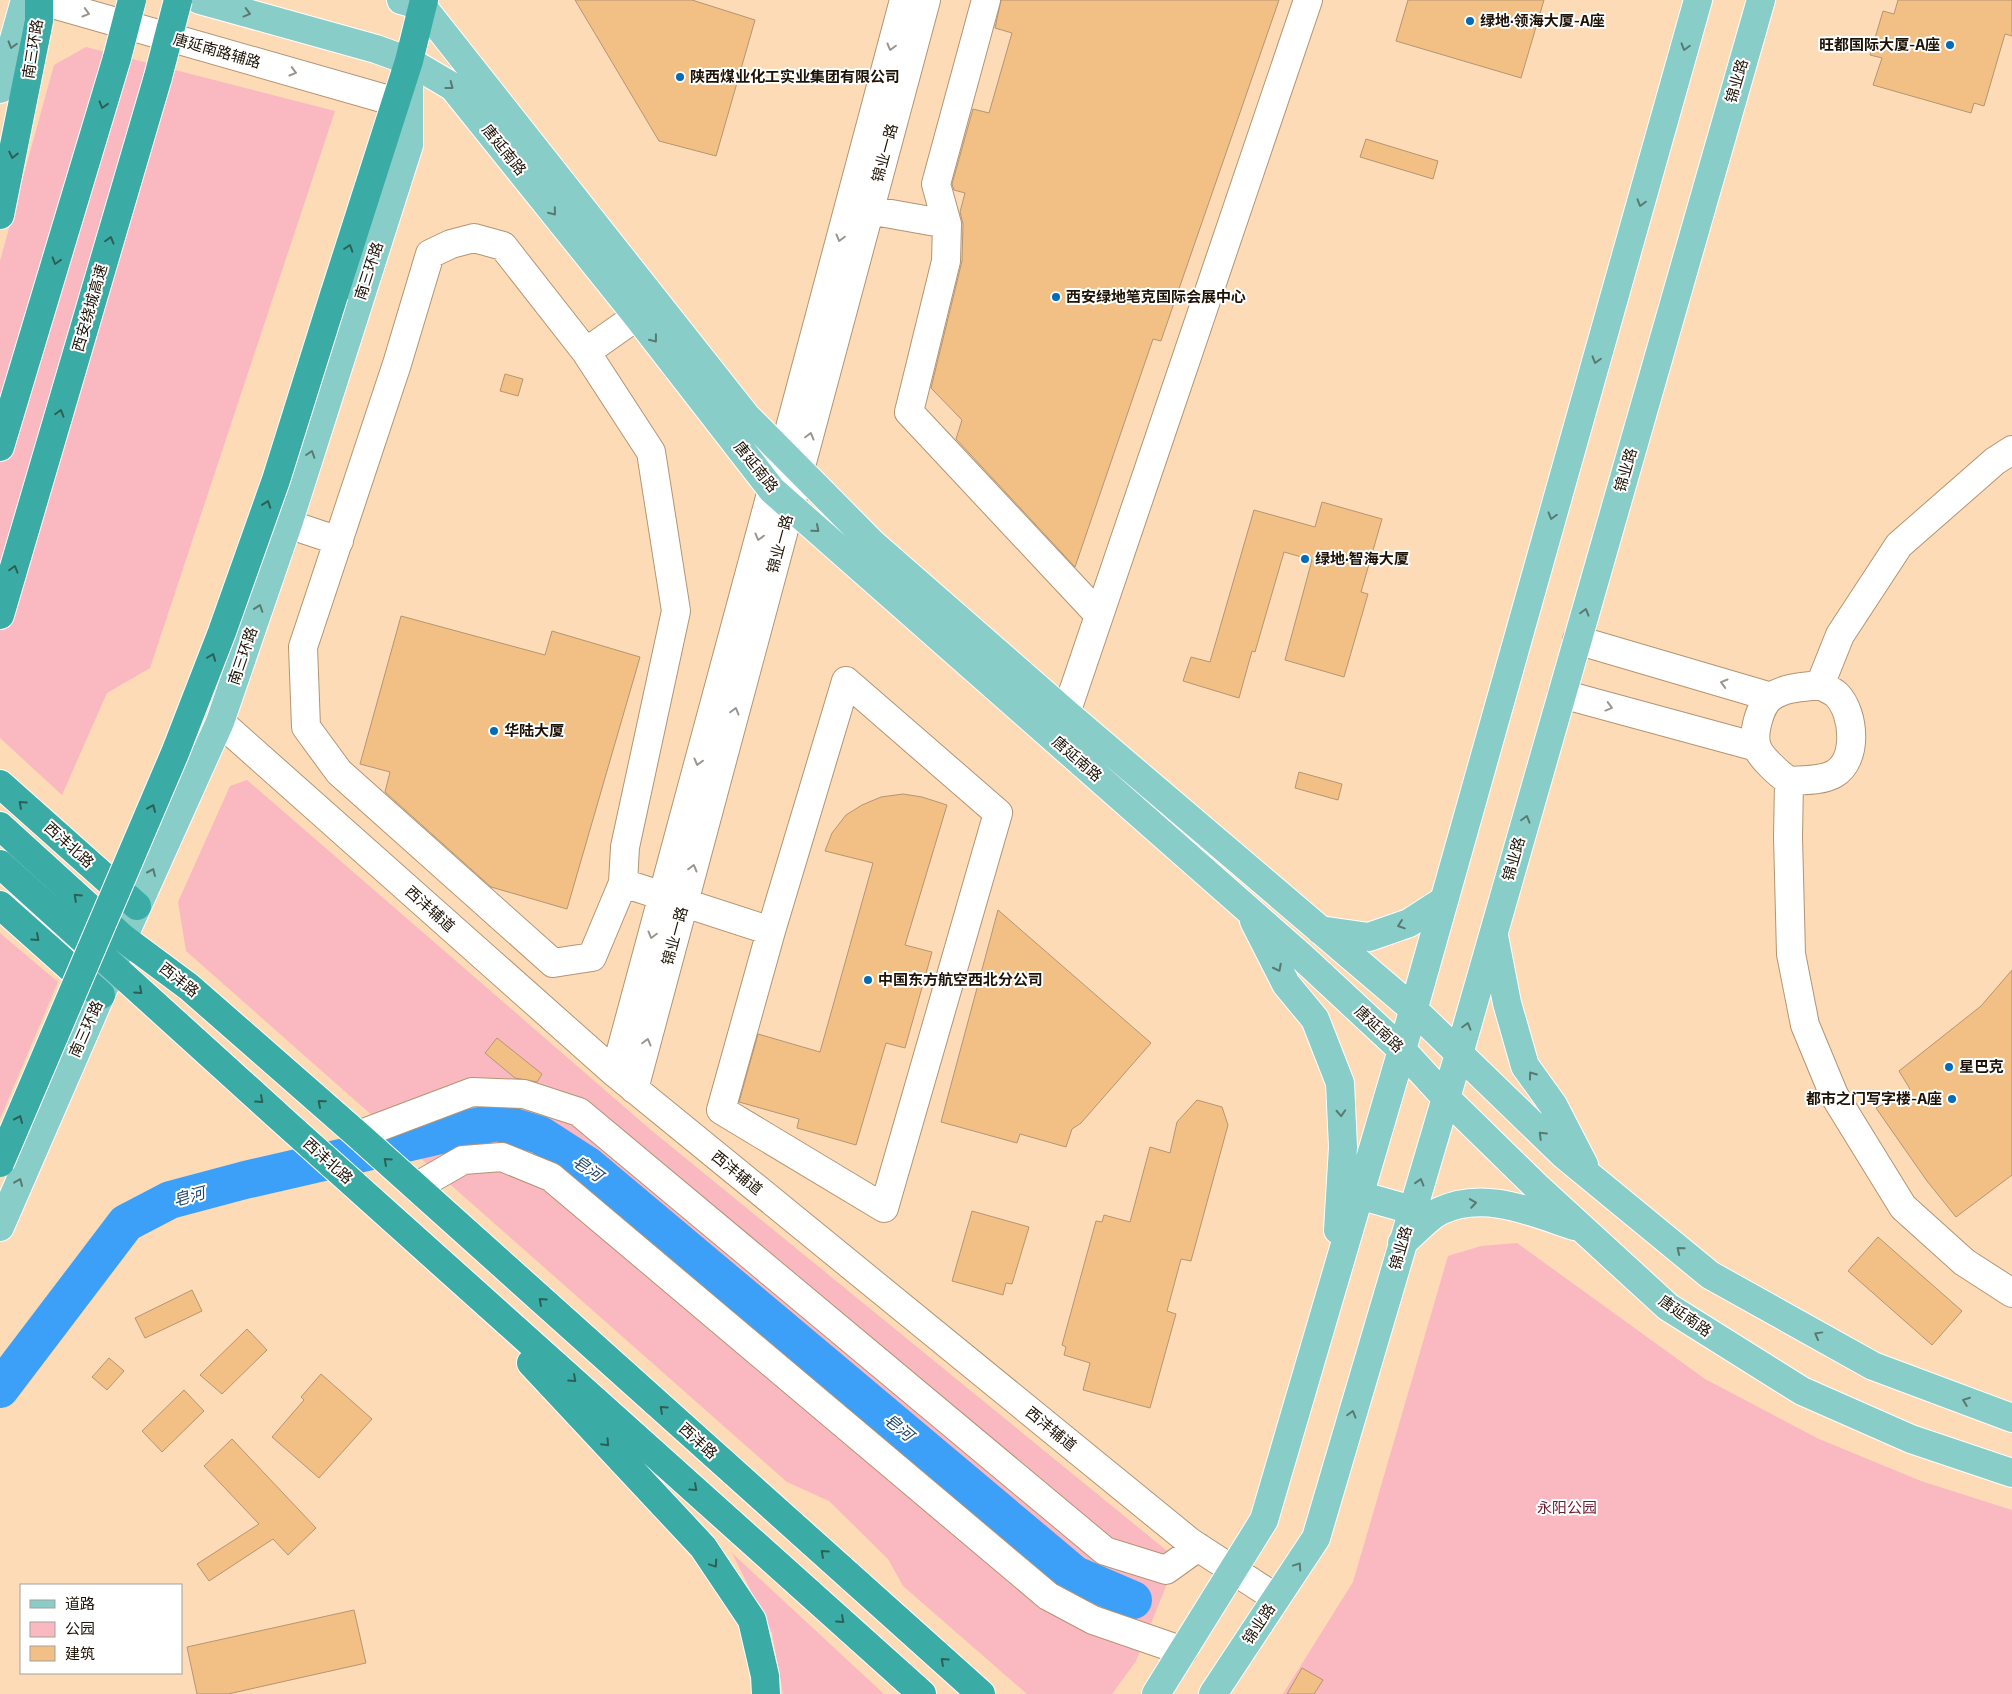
<svg xmlns="http://www.w3.org/2000/svg" width="2012" height="1694" font-family="'Exo 2','Noto Sans SC',sans-serif">
  <style>
    .green { fill: #fab8c1 }
    .lines { fill: none; stroke-linecap: round; stroke-linejoin: round }
    .river { stroke: #3da0f8; stroke-width: 38 }
    .building { fill: #f2bf84; stroke: #b59573 }
    .minor-casing { stroke: #b49472; stroke-width: 30 }
    .major-casing { stroke: #fff; stroke-width: 30 }
    .highway-casing { stroke: #fff; stroke-width: 30 }
    .minor { stroke: #fff; stroke-width: 28 }
    .major { stroke: #89cdc9; stroke-width: 28 }
    .highway { stroke: #3baca5; stroke-width: 28 }
    .highway-bridge-casing { stroke: #fff; stroke-width: 30; stroke-linecap: butt }
    .highway-bridge { stroke: #3baca5; stroke-width: 28 }
    .oneway { stroke: #9a958f }
    .oneway2 { stroke: #597971 }
    .oneway3 { stroke: #2c6056 }
    .poi-dot { fill: #006bb6; stroke: #fff; stroke-width: 2 }
    .labels { text-anchor: middle; stroke-width: 4; stroke-linejoin: round; paint-order: stroke }
    .poi-label { font-size: 15px; font-weight: bold; fill: #1e1306; stroke: #fff; text-anchor: start }
    .street-label { font-size: 15px; fill: #1e1306; stroke: #fff }
    .park-label { font-size: 15px; fill: #6b1a30; stroke: #fff }
    .water-label { font-size: 16px; font-style: italic; fill: #1f4569; stroke: #fff }
  </style>
  <rect width="100%" height="100%" fill="#fddbb6"/>
  <path class="green" d="M86,47l249,64 -185,557 -43,25 -45,102 -62,-57v-477l54,-196z
    M247,780l404,350 526,429 -41,102 -24,33h-85l-124,-108 -15,-27 -59,-58 -42,-19 -601,-531 -8,-49 52,-116z
    M0,933l58,49 -58,137z
    M1517,1243l188,136 114,60 102,42 91,29v184h-729l70,-112 95,-326 33,-10z
    M732,1553l152,141h-101l-11,-61z"/>
  <g class="lines">
    <path class="river" d="M0,1389l126,-166 44,-23 75,-20 252,-58 43,13 48,31 487,409 58,25"/>
  </g>
  <path class="building" d="M575,0h117l63,20 -39,136 -57,-15z
    M1001,0h278l-115,332 -3,9 -8,-2 -78,228 -119,-128 6,-19 -31,-32 31,-127 1,-37 -3,-12 5,-19 -11,-3 -2,-6 21,-75 16,4 23,-80 -17,-5z
    M1408,0h136l-23,78 -125,-37z
    M1898,0h114v36l-7,-2 -21,72 -10,-3 -3,10 -98,-28 9,-27 -12,-3 13,-44 11,3z
    M1366,139l72,22 -5,18 -73,-22z
    M505,374l18,5 -5,17 -18,-5z
    M1322,502l60,17 -21,73 7,2 -24,83 -59,-17 27,-100 -28,-8 -29,100 -3,-1 -13,47 -56,-17 8,-24 19,5 44,-152 61,17z
    M401,616l144,39 7,-24 88,26 -73,252 -76,-22 -106,-95 5,-20 -30,-8z
    M1299,772l43,12 -4,16 -43,-12z
    M903,794l19,3 25,8 -42,140 27,7 -27,96 -19,-5 -30,102 -59,-17 2,-9 -60,-17 19,-68 62,18 53,-189 -48,-12 7,-18 14,-18 16,-10 19,-8z
    M998,910l153,133 -70,80 -9,6 -6,18 -46,-13 -3,9 -76,-21z
    M2012,970v205l-56,42 -29,-36 -51,-73 34,-19 -11,-18 82,-65z
    M497,1038l45,36 -5,8 -22,-4 -30,-25z
    M1197,1100l25,7 6,18 -37,136 -10,-2 -14,52 9,3 -26,94 -67,-18 7,-27 -26,-8 2,-8 -4,-2 34,-124 6,1 2,-7 26,7 20,-75 20,6 7,-31z
    M972,1211l57,16 -17,57 -6,-1 -3,12 -51,-14z
    M1878,1237l84,74 -30,34 -84,-74z
    M192,1290l10,21 -57,27 -10,-20z
    M247,1329l20,21 -45,44 -22,-19z
    M109,1358l15,13 -17,19 -15,-13z
    M321,1374l51,45 -53,59 -47,-41 32,-37 -3,-3z
    M184,1390l20,21 -42,41 -20,-21z
    M232,1439l84,89 -28,27 -15,-16 -64,42 -12,-17 62,-40 -55,-58z
    M354,1610l12,53 -138,31h-31l-10,-47z
    M1302,1668l21,12 -9,14h-27z"/>
  <g class="lines">
    <g class="minor-casing">
      <path id="minor" d="M39,0l357,102
        M986,0l-50,184 11,40 -1,37 -37,151 190,203
        M852,207l95,17
        M474,238l29,8 83,106 65,100 25,159 -51,236 -2,36 -31,74 -39,6 -214,-191 -33,-45 -3,-80 94,-283 33,-110 21,-10z
        M586,352l51,-36
        M288,524l51,17
        M1577,640l194,57
        M1820,685l20,-50 59,-90 96,-84 17,-11
        M1820,685c5,3 13,6 17,10 18,19 21,65 -3,79 -12,7 -32,6 -45,7 -9,-6 -29,-24 -32,-34 -5,-13 3,-42 14,-50 14,-10 33,-10 49,-12z
        M1562,694l195,53
        M1066,713l242,-713
        M220,722l395,351 575,469 86,56
        M1789,781l-1,56 3,117 14,71 29,70 69,112 61,55 48,31
        M623,883l148,48 -50,179 163,98 114,-395 -152,-132 -75,250
        M615,1073l157,-583 11,-36 121,-454
        M634,1089l292,-1089
        M358,1135l114,-43 52,2 55,18 526,439 61,19 32,-23
        M416,1187l47,-27 39,-3 49,20 497,419 45,24 90,31"/>
    </g>
    <g class="major-casing">
      <path id="major" d="M200,0l176,49 33,12 44,26 184,229 135,174 530,467 100,93 44,48 90,88 132,121 134,84 109,48 101,34
        M401,0l21,6 324,410 127,128 193,169 347,296 151,146 146,120 163,91 139,52
        M0,89l25,-89
        M1254,921l32,63 29,35 25,64 3,64 -5,83
        M1320,930l49,7 40,-14 34,-22
        M1494,936l13,67 18,63 28,39 31,60
        M1359,1195l53,15
        M0,1227l113,-260 10,-29 97,-216 68,-198 121,-379v-75
        M1402,1243c11,-9 26,-26 38,-32 44,-21 92,1 134,15
        M1156,1694l108,-174 138,-470 296,-1050
        M1213,1694l103,-156 143,-484 302,-1054"/>
    </g>
    <g class="highway-casing">
      <path id="highway" d="M0,215l39,-194v-21
        M334,295l75,-234 15,-61
        M0,447l117,-389
        M0,615l158,-538
        M0,784l137,122
        M0,826l123,112 66,49 169,148 623,559
        M0,864l289,262 633,568
        M0,905l101,90
        M531,1363l172,184 49,73 13,56 1,18"/>
    </g>
    <use href="#minor" class="minor"/>
    <use href="#major" class="major"/>
    <use href="#highway" class="highway"/>
    <g class="highway-bridge-casing">
      <path id="highway-bridge" d="M117,58l15,-58
        M158,77l20,-77
        M0,1163l175,-410 47,-121 54,-152 58,-185"/>
    </g>
    <use href="#highway-bridge" class="highway-bridge"/>
  </g>
  <defs><path id="oneway-chevron" d="M-2-3.5L2.5 0L-2 3.5" fill="none" stroke-width="1.6" stroke-linecap="round" stroke-linejoin="round" transform="scale(1.25)"/></defs>
  <g class="oneway">
    <use href="#oneway-chevron" transform="translate(86 13) rotate(16)"/>
    <use href="#oneway-chevron" transform="translate(891 47) rotate(105)"/>
    <use href="#oneway-chevron" transform="translate(293 72) rotate(16)"/>
    <use href="#oneway-chevron" transform="translate(840 238) rotate(105)"/>
    <use href="#oneway-chevron" transform="translate(810 436) rotate(-75)"/>
    <use href="#oneway-chevron" transform="translate(759 537) rotate(105)"/>
    <use href="#oneway-chevron" transform="translate(1724 683) rotate(-164)"/>
    <use href="#oneway-chevron" transform="translate(1609 707) rotate(15)"/>
    <use href="#oneway-chevron" transform="translate(735 711) rotate(-75)"/>
    <use href="#oneway-chevron" transform="translate(698 762) rotate(105)"/>
    <use href="#oneway-chevron" transform="translate(693 868) rotate(-75)"/>
    <use href="#oneway-chevron" transform="translate(652 935) rotate(105)"/>
    <use href="#oneway-chevron" transform="translate(647 1042) rotate(-75)"/>
  </g>
  <g class="oneway2">
    <use href="#oneway-chevron" transform="translate(247 13) rotate(15)"/>
    <use href="#oneway-chevron" transform="translate(12 45) rotate(106)"/>
    <use href="#oneway-chevron" transform="translate(1685 47) rotate(106)"/>
    <use href="#oneway-chevron" transform="translate(450 86) rotate(37)"/>
    <use href="#oneway-chevron" transform="translate(1641 203) rotate(106)"/>
    <use href="#oneway-chevron" transform="translate(553 212) rotate(51)"/>
    <use href="#oneway-chevron" transform="translate(654 339) rotate(52)"/>
    <use href="#oneway-chevron" transform="translate(1596 360) rotate(106)"/>
    <use href="#oneway-chevron" transform="translate(311 454) rotate(-72)"/>
    <use href="#oneway-chevron" transform="translate(1552 516) rotate(106)"/>
    <use href="#oneway-chevron" transform="translate(816 529) rotate(41)"/>
    <use href="#oneway-chevron" transform="translate(259 608) rotate(-71)"/>
    <use href="#oneway-chevron" transform="translate(1585 612) rotate(-74)"/>
    <use href="#oneway-chevron" transform="translate(1526 819) rotate(-74)"/>
    <use href="#oneway-chevron" transform="translate(152 872) rotate(-66)"/>
    <use href="#oneway-chevron" transform="translate(1401 925) rotate(161)"/>
    <use href="#oneway-chevron" transform="translate(1278 968) rotate(63)"/>
    <use href="#oneway-chevron" transform="translate(1467 1026) rotate(-74)"/>
    <use href="#oneway-chevron" transform="translate(1532 1075) rotate(-126)"/>
    <use href="#oneway-chevron" transform="translate(1341 1113) rotate(87)"/>
    <use href="#oneway-chevron" transform="translate(1542 1135) rotate(-136)"/>
    <use href="#oneway-chevron" transform="translate(19 1182) rotate(-67)"/>
    <use href="#oneway-chevron" transform="translate(1420 1182) rotate(-73)"/>
    <use href="#oneway-chevron" transform="translate(1473 1203) rotate(-9)"/>
    <use href="#oneway-chevron" transform="translate(1680 1250) rotate(-141)"/>
    <use href="#oneway-chevron" transform="translate(1818 1335) rotate(-151)"/>
    <use href="#oneway-chevron" transform="translate(1966 1401) rotate(-159)"/>
    <use href="#oneway-chevron" transform="translate(1352 1414) rotate(-74)"/>
    <use href="#oneway-chevron" transform="translate(1298 1566) rotate(-56)"/>
  </g>
  <g class="oneway3">
    <use href="#oneway-chevron" transform="translate(103 105) rotate(107)"/>
    <use href="#oneway-chevron" transform="translate(13 155) rotate(102)"/>
    <use href="#oneway-chevron" transform="translate(110 240) rotate(-74)"/>
    <use href="#oneway-chevron" transform="translate(349 248) rotate(-72)"/>
    <use href="#oneway-chevron" transform="translate(56 261) rotate(107)"/>
    <use href="#oneway-chevron" transform="translate(60 413) rotate(-74)"/>
    <use href="#oneway-chevron" transform="translate(267 504) rotate(-70)"/>
    <use href="#oneway-chevron" transform="translate(14 569) rotate(-74)"/>
    <use href="#oneway-chevron" transform="translate(212 657) rotate(-69)"/>
    <use href="#oneway-chevron" transform="translate(22 804) rotate(-138)"/>
    <use href="#oneway-chevron" transform="translate(152 808) rotate(-67)"/>
    <use href="#oneway-chevron" transform="translate(77 897) rotate(-137)"/>
    <use href="#oneway-chevron" transform="translate(36 938) rotate(42)"/>
    <use href="#oneway-chevron" transform="translate(139 991) rotate(42)"/>
    <use href="#oneway-chevron" transform="translate(260 1100) rotate(42)"/>
    <use href="#oneway-chevron" transform="translate(321 1103) rotate(-139)"/>
    <use href="#oneway-chevron" transform="translate(19 1119) rotate(-66)"/>
    <use href="#oneway-chevron" transform="translate(387 1161) rotate(-138)"/>
    <use href="#oneway-chevron" transform="translate(542 1301) rotate(-138)"/>
    <use href="#oneway-chevron" transform="translate(573 1379) rotate(42)"/>
    <use href="#oneway-chevron" transform="translate(663 1409) rotate(-138)"/>
    <use href="#oneway-chevron" transform="translate(606 1443) rotate(47)"/>
    <use href="#oneway-chevron" transform="translate(694 1488) rotate(42)"/>
    <use href="#oneway-chevron" transform="translate(824 1553) rotate(-138)"/>
    <use href="#oneway-chevron" transform="translate(714 1564) rotate(56)"/>
    <use href="#oneway-chevron" transform="translate(841 1620) rotate(42)"/>
    <use href="#oneway-chevron" transform="translate(944 1661) rotate(-138)"/>
  </g>
  <g class="poi-dot">
    <circle cx="1470" cy="21" r="5"/>
    <circle cx="1950" cy="45" r="5"/>
    <circle cx="680" cy="77" r="5"/>
    <circle cx="1056" cy="297" r="5"/>
    <circle cx="1305" cy="559" r="5"/>
    <circle cx="494" cy="731" r="5"/>
    <circle cx="868" cy="980" r="5"/>
    <circle cx="1949" cy="1067" r="5"/>
    <circle cx="1952" cy="1099" r="5"/>
  </g>
  <g class="labels">
    <g class="poi-label">
      <text x="1480" y="26">绿地·领海大厦-A座</text>
      <text x="1940" y="50" text-anchor="end">旺都国际大厦-A座</text>
      <text x="690" y="82">陕西煤业化工实业集团有限公司</text>
      <text x="1066" y="302">西安绿地笔克国际会展中心</text>
      <text x="1315" y="564">绿地·智海大厦</text>
      <text x="504" y="736">华陆大厦</text>
      <text x="878" y="985">中国东方航空西北分公司</text>
      <text x="1959" y="1072">星巴克</text>
      <text x="1942" y="1104" text-anchor="end">都市之门写字楼-A座</text>
    </g>
    <g class="street-label">
      <text transform="translate(33 49) rotate(-81)" y="5">南三环路</text>
      <text transform="translate(217 51) rotate(16)" y="5">唐延南路辅路</text>
      <text transform="translate(1737 81) rotate(-74)" y="5">锦业路</text>
      <text transform="translate(504 150) rotate(51)" y="5">唐延南路</text>
      <text transform="translate(885 153) rotate(-75)" y="5">锦业一路</text>
      <text transform="translate(369 271) rotate(-72)" y="5">南三环路</text>
      <text transform="translate(90 308) rotate(-74)" y="5">西安绕城高速</text>
      <text transform="translate(756 467) rotate(51)" y="5">唐延南路</text>
      <text transform="translate(1626 470) rotate(-74)" y="5">锦业路</text>
      <text transform="translate(780 544) rotate(-75)" y="5">锦业一路</text>
      <text transform="translate(243 656) rotate(-71)" y="5">南三环路</text>
      <text transform="translate(1077 759) rotate(41)" y="5">唐延南路</text>
      <text transform="translate(69 845) rotate(42)" y="5">西沣北路</text>
      <text transform="translate(1514 859) rotate(-74)" y="5">锦业路</text>
      <text transform="translate(430 909) rotate(42)" y="5">西沣辅道</text>
      <text transform="translate(675 936) rotate(-75)" y="5">锦业一路</text>
      <text transform="translate(179 980) rotate(38)" y="5">西沣路</text>
      <text transform="translate(86 1029) rotate(-66)" y="5">南三环路</text>
      <text transform="translate(1379 1029) rotate(43)" y="5">唐延南路</text>
      <text transform="translate(328 1161) rotate(42)" y="5">西沣北路</text>
      <text transform="translate(737 1173) rotate(39)" y="5">西沣辅道</text>
      <text transform="translate(1401 1248) rotate(-74)" y="5">锦业路</text>
      <text transform="translate(1685 1316) rotate(35)" y="5">唐延南路</text>
      <text transform="translate(1051 1429) rotate(39)" y="5">西沣辅道</text>
      <text transform="translate(698 1441) rotate(42)" y="5">西沣路</text>
      <text transform="translate(1259 1624) rotate(-56)" y="5">锦业路</text>
    </g>
    <g class="park-label">
      <text x="1567" y="1513">永阳公园</text>
    </g>
    <g class="water-label">
      <text transform="translate(588 1168) rotate(36)" y="6">皂河</text>
      <text transform="translate(189 1196) rotate(-15)" y="6">皂河</text>
      <text transform="translate(899 1427) rotate(40)" y="6">皂河</text>
    </g>
  </g>
  <rect x="20" y="1584" width="162" height="90" fill="#ffffff" stroke="#a5a19b"/>
  <rect x="30" y="1600" width="25" height="8" fill="#89cdc9" stroke="#a5a19b"/>
  <text x="65" y="1609" font-size="15" fill="#1e1306">道路</text>
  <rect x="30" y="1622" width="25" height="15" fill="#fab8c1" stroke="#a5a19b"/>
  <text x="65" y="1634" font-size="15" fill="#1e1306">公园</text>
  <rect x="30" y="1646" width="25" height="15" fill="#f2bf84" stroke="#a5a19b"/>
  <text x="65" y="1659" font-size="15" fill="#1e1306">建筑</text>
</svg>
